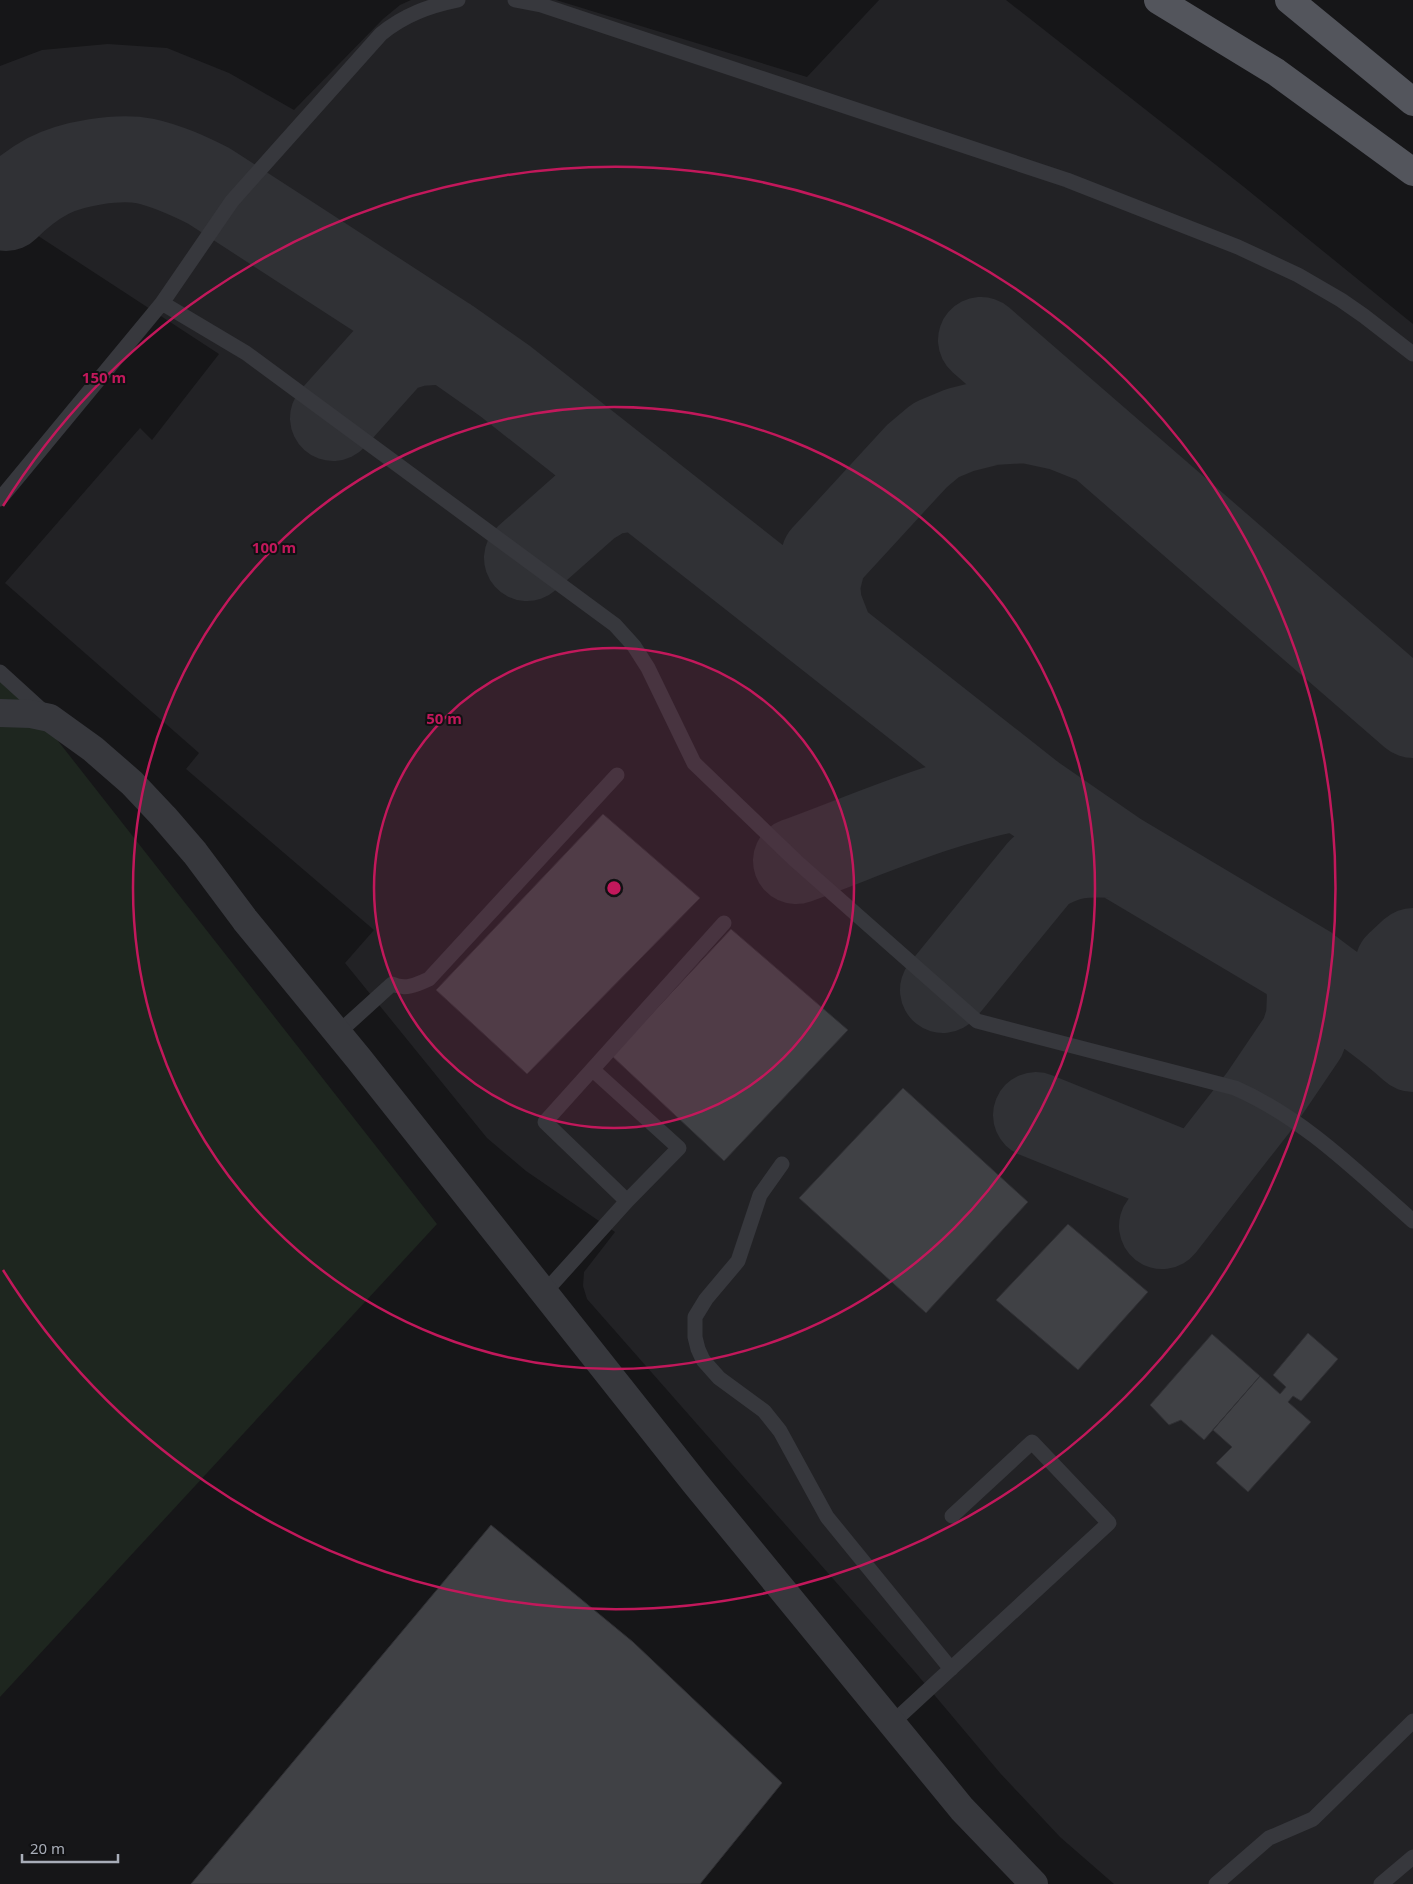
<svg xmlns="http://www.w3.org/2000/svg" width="1413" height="1884" font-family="'Noto Sans',sans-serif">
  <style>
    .built { fill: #222225 }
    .green { fill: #1e261f }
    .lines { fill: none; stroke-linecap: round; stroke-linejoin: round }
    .taxiway { stroke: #303135; stroke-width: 86 }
    .building { fill: #404145; stroke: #303034 }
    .service { stroke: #37383d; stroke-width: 15 }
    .minor { stroke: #37383d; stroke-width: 28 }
    .primary { stroke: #53555c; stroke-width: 28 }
    .ring { fill: none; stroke: #c2185b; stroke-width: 2.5 }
    .centre { fill: #c2185b; stroke: #111113; stroke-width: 2.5 }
    .ring-label { font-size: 15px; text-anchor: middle; font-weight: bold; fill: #c2185b; stroke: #111113; stroke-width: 4; stroke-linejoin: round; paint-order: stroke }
  </style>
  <rect width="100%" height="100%" fill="#161618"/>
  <path class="built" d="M411,0h145l251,77 72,-77h127l238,187 169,137v1560h-299l-54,-47 -60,-64 -85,-101 -328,-373 -4,-13 1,-14 31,-40 -89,-61 -39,-33 -142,-175 29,-33 -188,-161 13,-16 -194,-170 135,-155 12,12 67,-86 -219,-143v-145l42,-16 66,-6 59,4 62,25 65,37 89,-91 17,-14z"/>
  <path class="green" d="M0,667l437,557 -437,473z"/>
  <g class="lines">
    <path class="taxiway" d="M6,208c13,-13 27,-24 42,-32 25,-13 70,-20 97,-15 23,5 44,15 64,25l239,155 57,40 528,416 84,58 190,113c35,28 73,50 106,81
      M981,340l432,375
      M333,418l61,-68 23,-7 31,-2
      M527,558l61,-54 20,-12 32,-5
      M831,636l-12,-31 -2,-20 7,-28 93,-101 19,-16 24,-10 32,-8 34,-2 37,8 35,14
      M796,861c74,-27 146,-60 224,-74
      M943,990l98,-120c31,-17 42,-16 76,-15
      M1390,1027l1,-39 7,-23 15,-14
      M1036,1115l161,65
      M1162,1226l99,-127 42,-62 6,-19 1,-23 -3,-27"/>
  </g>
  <path class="building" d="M603,814l97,84 -173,176 -91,-84z
    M731,929l117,101 -124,131 -112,-105z
    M903,1088l125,114 -102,111 -127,-115z
    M1068,1224l80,68 -70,78 -82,-70z
    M1308,1333l30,26 -37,42 -8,-5 -5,6 23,20 -63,70 -32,-29 16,-16 -19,-17 47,-54 20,18 6,-7 -13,-12z
    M1212,1334l48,42 -56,64 -23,-20 -12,5 -19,-20z
    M491,1525l142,117 149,141 -82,101h-509z"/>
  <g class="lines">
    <path class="service" d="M515,0l26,5 526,175 171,67 60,28 43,25 23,16 49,38
      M162,303l84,50 369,272 19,21 14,22 46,95 102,98 181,160 258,67c69,30 122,84 178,133
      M0,499l162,-196 70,-102 149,-167c23,-19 48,-28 77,-34
      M0,672l45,41
      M338,1033l54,-49c13,6 24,1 37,-5l188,-204
      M782,1164l-22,31 -22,66 -32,38 -11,18v20l3,12 5,11 16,18 45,33 16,20 47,86 124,152
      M627,1201l-82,-79 179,-199
      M544,1293l83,-92 52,-53 -86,-78
      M891,1724l218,-201 -77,-81 -80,74
      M1216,1884l53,-46 44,-19 100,-98
      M1381,1884l32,-27"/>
    <path class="minor" d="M0,713l31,1 19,4 43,31 39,34 32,34 31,36 50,67 114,139 336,424 267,326 72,75"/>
    <path class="primary" d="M1158,0l118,72 137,100
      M1289,0l124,102"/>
  </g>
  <circle cx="614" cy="888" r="240" fill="#c2185b" fill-opacity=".12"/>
  <g class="ring">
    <circle cx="614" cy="888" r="240"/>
    <circle cx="614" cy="888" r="481"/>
    <path d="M3 506A721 721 0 1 1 3 1270"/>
  </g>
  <circle cx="614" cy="888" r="8" class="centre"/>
  <g class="ring-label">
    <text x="104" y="383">150 m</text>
    <text x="274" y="553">100 m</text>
    <text x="444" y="724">50 m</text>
  </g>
  <path d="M22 1854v8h96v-8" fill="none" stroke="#a8adb8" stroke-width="2.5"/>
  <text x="30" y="1854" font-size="15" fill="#a8adb8" stroke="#111113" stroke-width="4" paint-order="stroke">20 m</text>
</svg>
